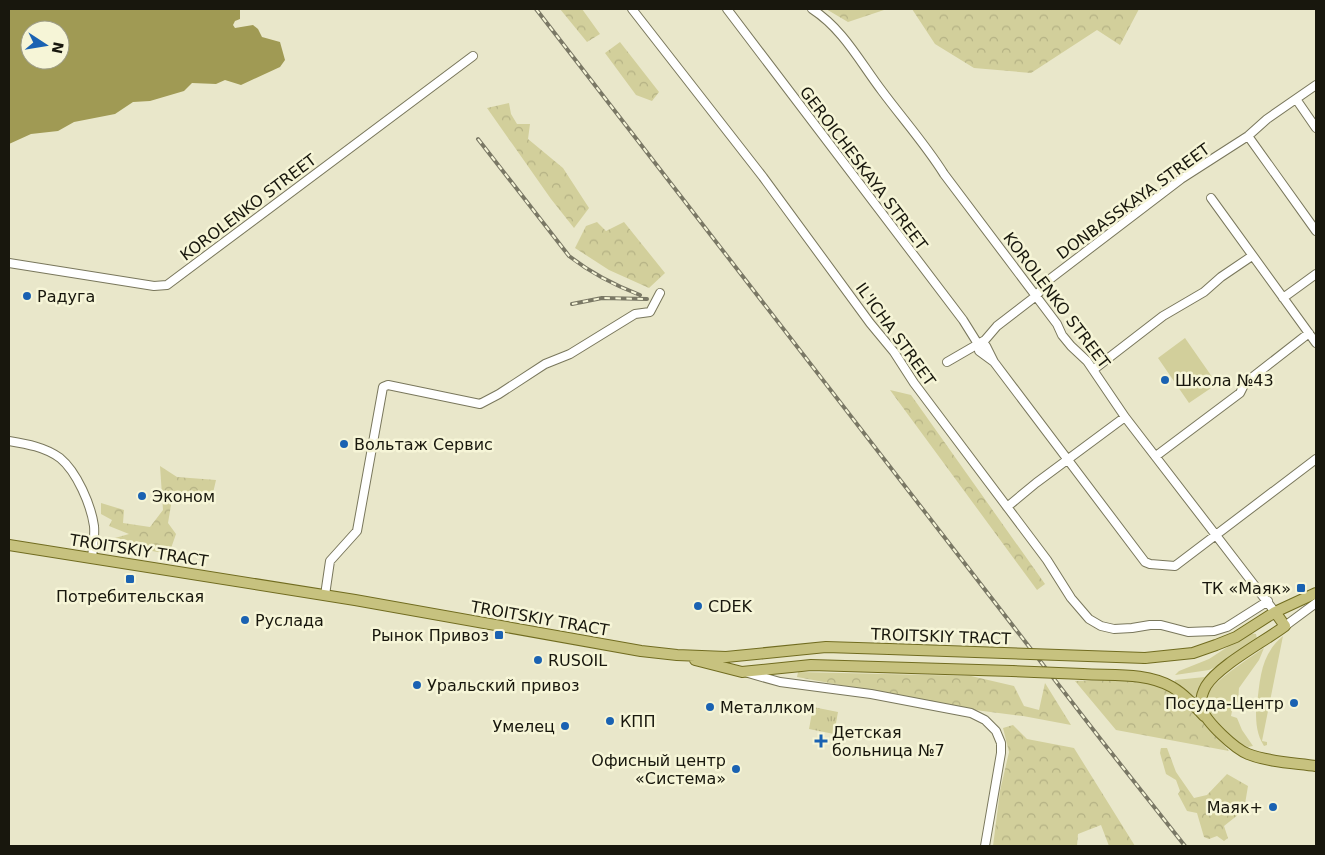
<svg xmlns="http://www.w3.org/2000/svg" width="1325" height="855" font-family="'DejaVu Sans',sans-serif">
  <style>
    .grass { fill: #d2cf9b }
    .forest { fill: url(#forest-crowns) }
    .park { fill: url(#park-tufts) }
    .water { fill: #a09a54; fill-rule: evenodd }
    .lines { fill: none; stroke-linecap: round; stroke-linejoin: round }
    .minor-casing { stroke: #79775c; stroke-width: 10 }
    .major-casing { stroke: #716c20; stroke-width: 12 }
    .minor { stroke: #fff; stroke-width: 8 }
    .major { stroke: #c7c27f; stroke-width: 10 }
    .rail-casing { stroke: #7a7865; stroke-width: 4 }
    .rail { stroke: #f6f5d7; stroke-width: 2; stroke-dasharray: 5.5; stroke-linecap: butt }
    .major-bridge-casing { stroke: #716c20; stroke-width: 12; stroke-linecap: butt }
    .major-bridge { stroke: #c7c27f; stroke-width: 10 }
    .poi-dot { fill: #1a62b2; stroke: #f6f5d7; stroke-width: 2 }
    .labels { text-anchor: middle; stroke-width: 5; stroke-linejoin: round; paint-order: stroke }
    .street-label { font-size: 16px; fill: #18170d; stroke: #f6f5d7 }
    .poi-label { font-size: 16px; fill: #18170d; stroke: #f6f5d7; text-anchor: start }
  </style>
  <defs>
    <pattern id="forest-crowns" width="20" height="18" patternUnits="userSpaceOnUse" patternTransform="scale(1.25)"><rect width="20" height="18" fill="#d2cf9b"/><path d="M2 6a3 3 0 1 1 6 0M12 15a3 3 0 1 1 6 0" fill="none" stroke="#b4b184"/></pattern>
    <pattern id="park-tufts" width="24" height="20" patternUnits="userSpaceOnUse" patternTransform="scale(1.25)"><rect width="24" height="20" fill="#d2cf9b"/><path d="M3 7l-1-3M5 7V3M7 7l1-3M15 17l-1-3M17 17v-4M19 17l1-3" fill="none" stroke="#b4b184"/></pattern>
  </defs>
  <rect width="100%" height="100%" fill="#e9e7ca"/>
  <path class="grass" d="M1185,338l32,46 -28,19 -31,-45z
    M1249,633l7,1 1,5 -32,24 -16,7 -34,5 4,-4 30,-12z
    M1283,636l-21,105 5,1v3l-3,1c-7,-11 -8,-22 -8,-35l7,1 1,-6 -7,-1c3,-27 4,-51 26,-69z
    M1264,648l-5,12 -20,28 -1,14h-2l-1,9h-3l-1,5 6,2 5,12 11,16 -5,1c-11,-4 -23,-15 -30,-24 -7,-8 -13,-17 -10,-28 3,-13 43,-38 56,-47z
    M1205,677l-7,12 -3,13 -21,-18 1,-4z"/>
  <path class="forest" d="M560,9h22l18,25 -13,8z
    M826,9h61l-39,13z
    M912,9h227l-19,36 -23,-15 -66,43 -57,-5 -39,-24z
    M620,42l39,50 -7,9 -16,-6 -31,-42z
    M509,103l2,11 6,10h13l-2,15 35,29 26,40 -15,20 -23,-29 -64,-91z
    M597,222l9,9 18,-9 41,51 -16,15 -40,-18 -34,-22 11,-22z
    M890,390l21,5 134,189 -8,6z
    M160,466l17,11 39,3 -3,13h-40l-5,30 8,11 -7,20 -51,-9 -3,-7 14,-4 -20,-8 3,-6 -11,-6v-11l23,7 -1,13 27,4 13,-17z
    M798,672l173,4 43,10 10,20 15,4 6,-27 26,42 -48,-9 -48,-6 -178,-33z
    M1075,681c25,0 53,-4 77,2 32,9 57,43 77,68l-113,-21z
    M1013,725l14,14 47,9 61,98h-26l-8,-21 -23,9 -1,12h-84l7,-55 9,-39 -6,-24z
    M1161,748h6l9,24 18,26 13,-3 20,-21 21,12 -4,24 -20,16 4,12 -4,3 -7,-5 -8,3 -5,-2 -7,-24 -10,-2 -9,-17 2,-3 -4,-11 -10,-6 -6,-21z"/>
  <path class="park" d="M813,707l25,5 -4,22 -25,-5z"/>
  <path class="water" d="M9,9h231v10l-5,2 -2,4 2,3 18,-3 5,4 4,8 18,5 5,18 -5,7 -39,18 -16,-5 -9,4 -24,-1 -8,8 -34,10 -17,1 -18,12 -41,8 -16,9 -27,3 -22,10zM30,30h30v30h-30z"/>
  <g class="lines">
    <g class="minor-casing">
      <path id="minor" d="M632,9l131,168 107,146 24,29 20,31 133,177 24,38 18,21 12,7 13,3 18,-1 18,-3h11l27,7 26,-1 13,-4 41,-26
        M727,9l236,311 15,24 1,7 15,11 151,200 5,2 25,2 141,-107
        M812,9c31,20 48,53 70,82 20,27 44,54 62,83l113,150 5,11 9,11 16,15 38,56 150,195
        M1296,99l20,29
        M1248,136l68,95
        M1211,198l105,145
        M9,263l145,23 13,-1 306,-229
        M1283,298l33,-24
        M978,344l8,2 8,16
        M947,362l38,-22 12,-14 39,-30 14,-17 131,-100 67,-43 19,-17 49,-34
        M1093,370l70,-54 41,-24 17,-15 31,-21
        M9,441c18,3 36,6 51,17 17,14 31,47 34,68 1,10 -1,22 -2,31
        M1156,456l84,-63 5,-10 64,-50
        M1007,507l29,-24 89,-66
        M325,595l5,-34 27,-30 26,-144 5,-2 92,19 19,-10 46,-30 25,-10 65,-40 15,-2 10,-19
        M1285,626l31,-23
        M748,673l32,9 91,12 100,19 14,7 11,11 5,12v10l-16,93"/>
    </g>
    <g class="major-casing">
      <path id="major" d="M9,545l346,55 286,51 36,4 49,2 100,-10 63,2
        M1275,612l10,14c-20,15 -67,40 -79,60 -4,7 -6,15 -4,23 4,13 33,40 46,45 20,8 47,9 68,12
        M1145,658l48,-5 23,-8 20,-8 39,-25 41,-19
        M695,660l47,12 69,-7 201,6
        M1083,674c28,2 63,-2 89,13 12,7 22,18 32,29"/>
    </g>
    <use href="#minor" class="minor"/>
    <use href="#major" class="major"/>
    <g class="rail-casing">
      <path id="rail" d="M536,9l566,732 83,105
        M478,139l91,117c22,17 45,29 71,39
        M572,304l30,-6 45,1"/>
    </g>
    <use href="#rail" class="rail"/>
    <g class="major-bridge-casing">
      <path id="major-bridge" d="M889,649l256,9
        M1012,671l71,3"/>
    </g>
    <use href="#major-bridge" class="major-bridge"/>
  </g>
  <g class="poi-dot">
    <circle cx="27" cy="296" r="5"/>
    <circle cx="1165" cy="380" r="5"/>
    <circle cx="344" cy="444" r="5"/>
    <circle cx="142" cy="496" r="5"/>
    <rect x="125" y="574" width="10" height="10" rx="2.5"/>
    <rect x="1296" y="583" width="10" height="10" rx="2.5"/>
    <circle cx="698" cy="606" r="5"/>
    <circle cx="245" cy="620" r="5"/>
    <rect x="494" y="630" width="10" height="10" rx="2.5"/>
    <circle cx="538" cy="660" r="5"/>
    <circle cx="417" cy="685" r="5"/>
    <circle cx="1294" cy="703" r="5"/>
    <circle cx="710" cy="707" r="5"/>
    <circle cx="610" cy="721" r="5"/>
    <circle cx="565" cy="726" r="5"/>
    <path d="M818.5 733.5h5v5h5v5h-5v5h-5v-5h-5v-5h5z"/>
    <circle cx="736" cy="769" r="5"/>
    <circle cx="1273" cy="807" r="5"/>
  </g>
  <g class="labels">
    <g class="street-label">
      <text transform="translate(864 168) rotate(53)" y="6">GEROICHESKAYA STREET</text>
      <text transform="translate(1133 201) rotate(-36)" y="6">DONBASSKAYA STREET</text>
      <text transform="translate(248 207) rotate(-37)" y="6">KOROLENKO STREET</text>
      <text transform="translate(1057 300) rotate(53)" y="6">KOROLENKO STREET</text>
      <text transform="translate(896 334) rotate(54)" y="6">IL'ICHA STREET</text>
      <text transform="translate(139 550) rotate(9)" y="6">TROITSKIY TRACT</text>
      <text transform="translate(540 618) rotate(10)" y="6">TROITSKIY TRACT</text>
      <text transform="translate(941 636) rotate(2)" y="6">TROITSKIY TRACT</text>
    </g>
    <g class="poi-label">
      <text x="37" y="302">Радуга</text>
      <text x="1175" y="386">Школа №43</text>
      <text x="354" y="450">Вольтаж Сервис</text>
      <text x="152" y="502">Эконом</text>
      <text x="1291" y="594" text-anchor="end">ТК «Маяк»</text>
      <text x="130" y="602" text-anchor="middle">Потребительская</text>
      <text x="708" y="612">CDEK</text>
      <text x="255" y="626">Руслада</text>
      <text x="489" y="641" text-anchor="end">Рынок Привоз</text>
      <text x="548" y="666">RUSOIL</text>
      <text x="427" y="691">Уральский привоз</text>
      <text x="1284" y="709" text-anchor="end">Посуда-Центр</text>
      <text x="720" y="713">Металлком</text>
      <text x="620" y="727">КПП</text>
      <text x="555" y="732" text-anchor="end">Умелец</text>
      <text x="832" y="738">Детская<tspan x="832" dy="18">больница №7</tspan></text>
      <text x="726" y="766" text-anchor="end">Офисный центр<tspan x="726" dy="18">«Система»</tspan></text>
      <text x="1263" y="813" text-anchor="end">Маяк+</text>
    </g>
  </g>
  <rect width="1325" height="855" fill="none" stroke="#18170d" stroke-width="20"/>
  <g transform="translate(45 45) rotate(102)"><circle r="24" fill="#f6f5d7" stroke="#9d9c86"/>
  <path d="M0-4L9 19L0 12L-9 19Z" fill="#1a62b2"/>
  <text y="-8" font-size="14" font-weight="bold" text-anchor="middle" fill="#18170d">N</text>
  </g>
</svg>
